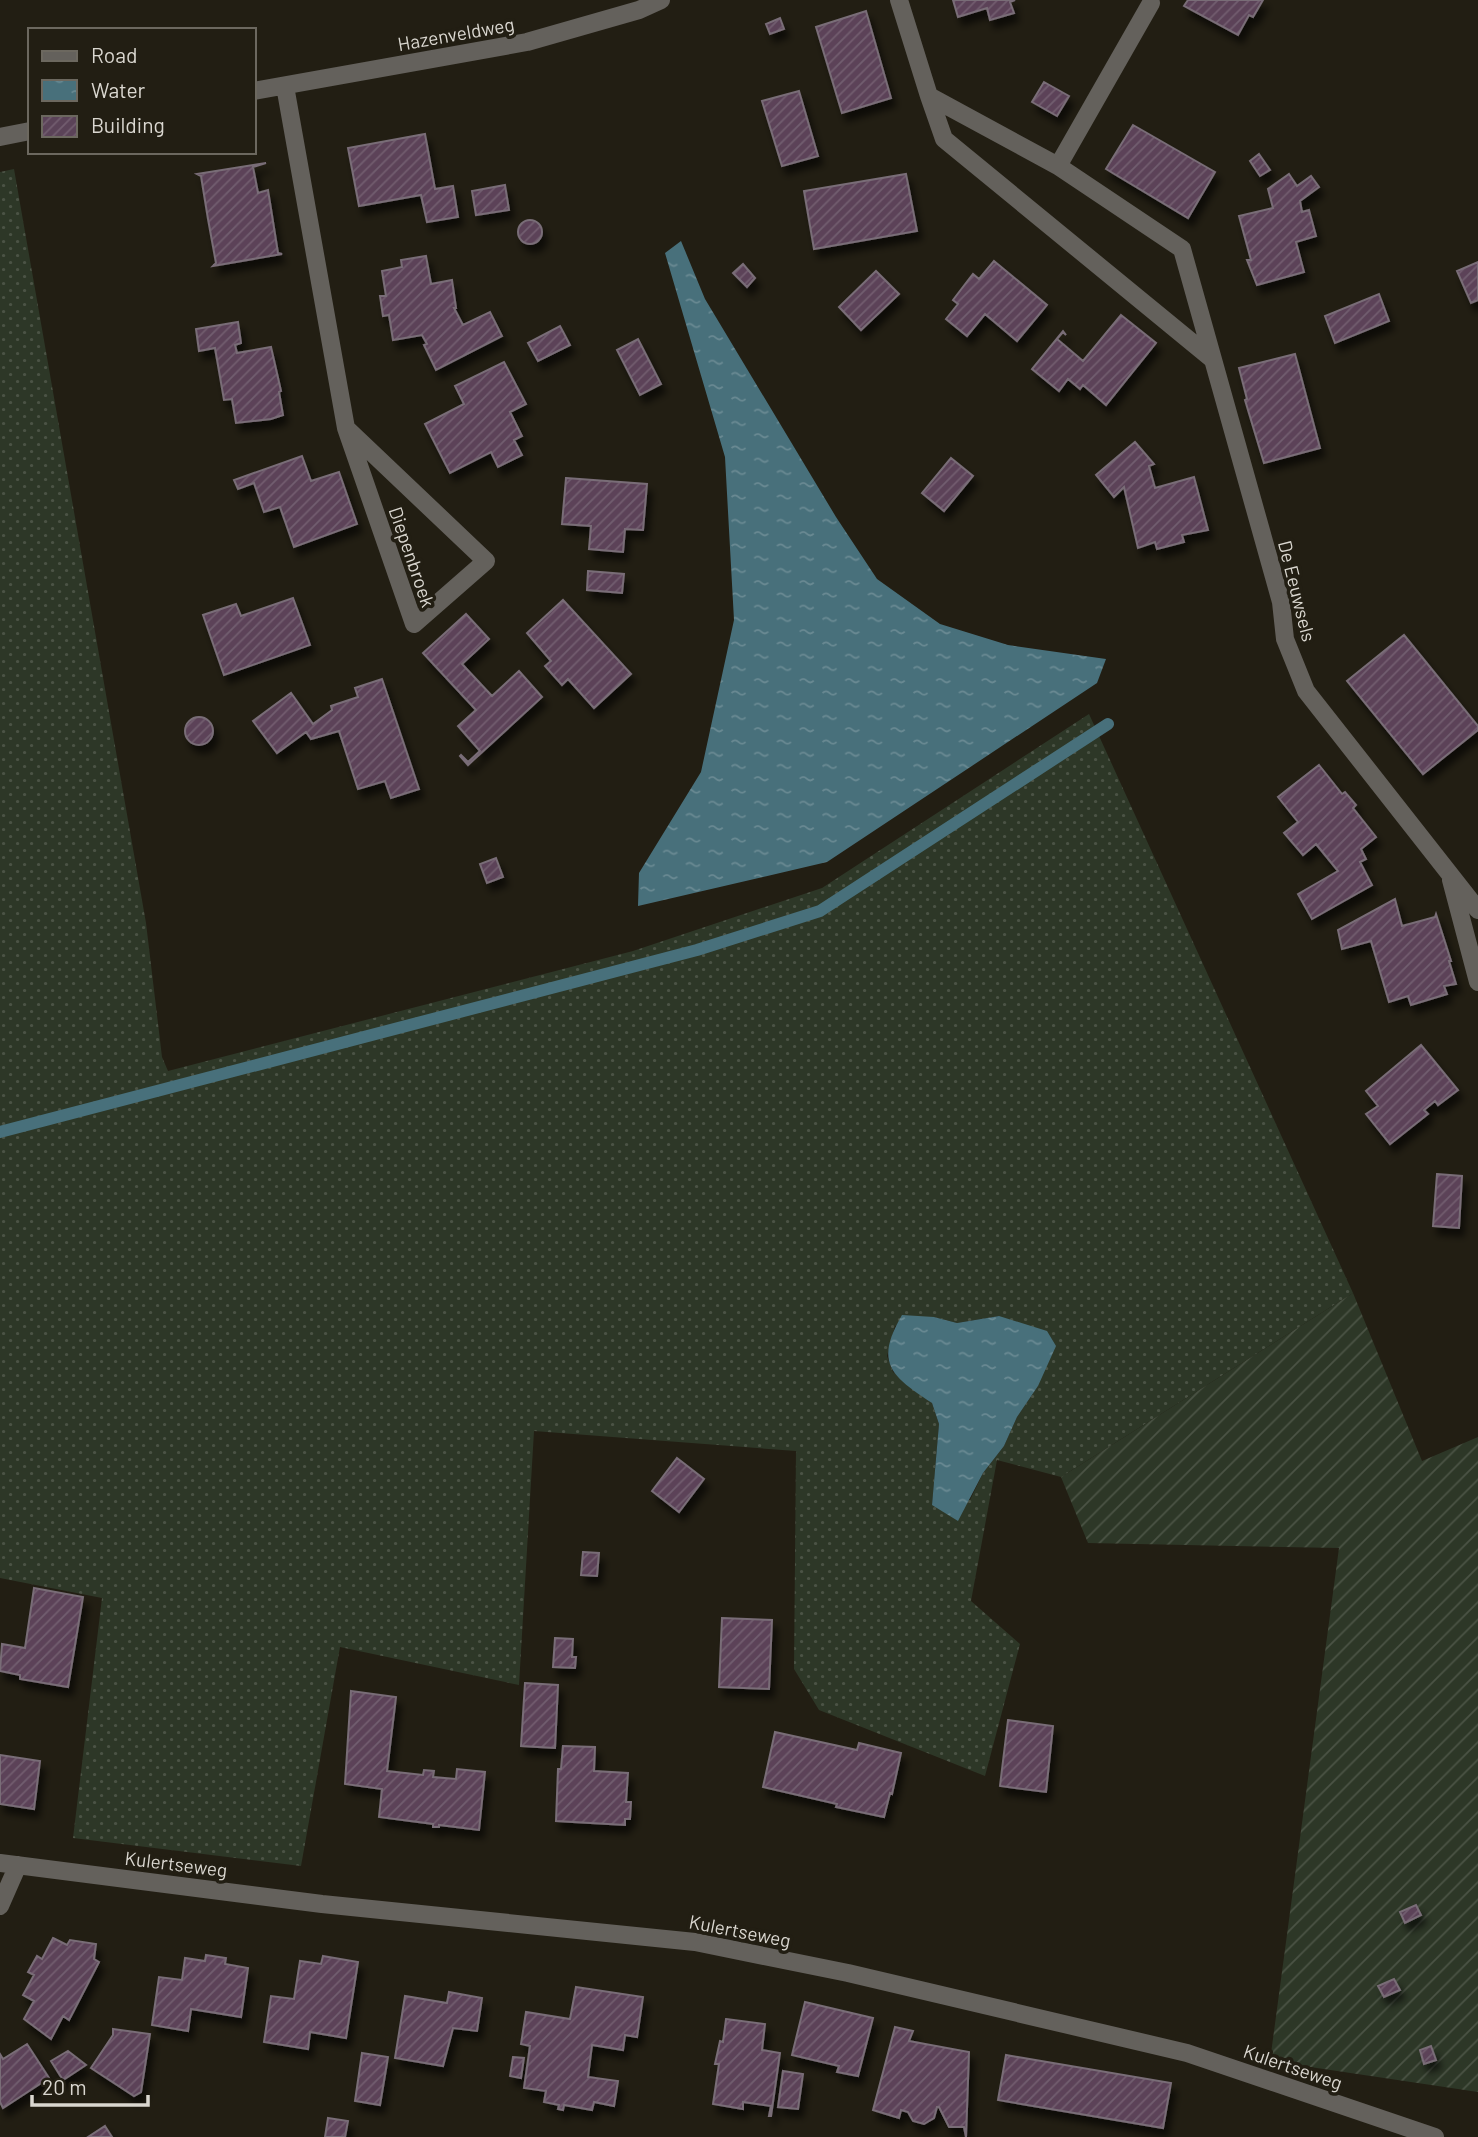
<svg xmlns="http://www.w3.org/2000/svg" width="1478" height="2137" font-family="Barlow,sans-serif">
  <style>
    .grass { fill: url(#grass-dots); fill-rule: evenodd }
    .garden { fill: url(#garden-furrows) }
    .water { fill: url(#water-ripples) }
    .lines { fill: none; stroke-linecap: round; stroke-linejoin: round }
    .stream { stroke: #48707b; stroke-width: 12 }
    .building { fill: url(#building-hatch); stroke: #796d77; stroke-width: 2; filter: url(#shadow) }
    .minor { stroke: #64615c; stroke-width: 18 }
    .labels { text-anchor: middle; stroke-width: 7; stroke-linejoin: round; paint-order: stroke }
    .street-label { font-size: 19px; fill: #dad7d0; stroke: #221e13 }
  </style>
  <defs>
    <pattern id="grass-dots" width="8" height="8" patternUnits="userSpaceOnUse" patternTransform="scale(1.75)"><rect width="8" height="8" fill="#2d3727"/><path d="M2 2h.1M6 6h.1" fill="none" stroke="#4b5345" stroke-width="1.8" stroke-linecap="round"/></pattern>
    <pattern id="garden-furrows" width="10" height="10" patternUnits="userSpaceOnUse" patternTransform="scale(1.75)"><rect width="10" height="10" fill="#2d3727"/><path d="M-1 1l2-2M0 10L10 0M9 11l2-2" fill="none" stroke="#4b5345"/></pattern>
    <pattern id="water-ripples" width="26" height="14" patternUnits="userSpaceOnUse" patternTransform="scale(1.75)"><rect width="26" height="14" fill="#48707b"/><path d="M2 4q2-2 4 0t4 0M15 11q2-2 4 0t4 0" fill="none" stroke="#6a8a93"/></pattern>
    <pattern id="building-hatch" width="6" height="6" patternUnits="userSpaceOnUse" patternTransform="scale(1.75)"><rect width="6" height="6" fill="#5b4358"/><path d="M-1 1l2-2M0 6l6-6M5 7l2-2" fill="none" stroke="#725d6f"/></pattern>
    <filter id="shadow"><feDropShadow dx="4.5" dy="8" stdDeviation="3.5" flood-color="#0009"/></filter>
  </defs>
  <rect width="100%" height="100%" fill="#221e13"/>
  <path class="grass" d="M14,169l132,754 16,134 6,14 465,-120 189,-63 267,-174 264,579 -292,184 -64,-17 -26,141 49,43 -35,132 -166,-66 -25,-41 2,-218 -262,-20 -15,254 -179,-38 -39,219 -228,-28 29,-240 -102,-20v-1406zM999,1316l39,70 -21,31 -13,29 -21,27 -13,27 -38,5 7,-81 -7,-21 -39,-31 -6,-16 8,-30 39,-9 23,6z"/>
  <path class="garden" d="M1353,1293l69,168 56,-24v655l-208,-31 69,-513 -251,-5 -27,-66z"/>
  <path class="water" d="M681,241l24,58 131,218 41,62 63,45 68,21 98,14 -9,24 -270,179 -189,44 1,-33 62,-101 33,-152 -9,-163 -60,-204z
    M902,1315l32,2 23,6 42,-7 48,15 9,15 -18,40 -21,31 -13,29 -21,27 -25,48 -26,-16 7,-81 -7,-21c-41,-27 -58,-40 -30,-88z"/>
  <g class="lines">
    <path class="stream" d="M0,1132l697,-182 123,-39 288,-187"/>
  </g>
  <path class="building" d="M953,0h62l-5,2 4,11 -24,7 -3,-12 -29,9z
    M1188,0h75l-10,17 -4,-2 -11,20 -54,-29z
    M866,11l25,87 -49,15 -26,-86z
    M780,18l4,11 -14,5 -4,-10z
    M1044,82l25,14 -12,20 -25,-14z
    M799,91l19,65 -36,10 -20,-65z
    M1133,125l82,47 -27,46 -82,-49z
    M425,134l10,55 18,-3 5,31 -31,5 -6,-27 -62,11 -11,-58z
    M1259,154l11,16 -10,6 -10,-15z
    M266,163l-13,4 5,26 10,-3 10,63 4,1 -69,12 3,-3 -8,-44 -7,-43 -4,-2z
    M906,174l11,57 -103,18 -10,-58z
    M1289,174l8,12 14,-10 8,11 -19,14 2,11 7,-2 7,26 -20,6 8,30 -47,13 -10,-25h4l-12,-44 34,-8 -5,-19z
    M505,185l4,25 -33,5 -4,-24z
    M518 232a12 12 0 1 1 24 0a12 12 0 1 1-24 0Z
    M426,256l5,28 21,-4 4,28h-2l9,17 27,-13 12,24 -66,34 -12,-25 3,-1 -5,-9 -29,5 -4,-25 -6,1 -3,-20h6l-4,-25 20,-4 -1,-7z
    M994,261l53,44 -30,36 -32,-27 -18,22 -21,-17 12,-15 -5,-4 16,-21 4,-5 6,5z
    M1478,262v38l-7,3 -14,-32z
    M743,264l12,14 -8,9 -14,-14z
    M876,271l23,23 -38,36 -22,-23z
    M1379,294l10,27 -54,22 -10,-27z
    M1121,315l35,28 -50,62 -23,-20 -3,4 -12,-10 -9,12 -27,-22 31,-38 3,4 -3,-3 -6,7 26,22z
    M238,322l3,21 -6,2 2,8 34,-6 10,44 -2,1 4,23 -12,4 -35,4 -4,-24 -8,1 -9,-52 -16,3 -3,-22z
    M560,326l10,19 -32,16 -10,-18z
    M638,339l23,45 -21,11 -23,-45z
    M1295,354l25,94 -56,15 -19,-63 2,-1 -8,-31z
    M504,362l22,42 -16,8 12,24 -8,4 8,15 -24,12 -7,-15 -41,21 -25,-49 39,-20 -9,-18z
    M1135,442l19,22 -5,2 6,22 39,-11 14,53 -26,5 2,7 -27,7 -2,-7 -17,6 -14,-61 -10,10 -18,-22z
    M302,456l9,25 28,-9 18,52 -63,23 -14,-40 -16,5 -10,-29 -16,6 -4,-9z
    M951,458l22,18 -29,35 -22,-18z
    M566,478l81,6 -4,46 -18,-1 -2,23 -34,-3 2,-23 -29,-2z
    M588,571l36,3 -2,19 -35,-3z
    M293,598l17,47 -86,30 -21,-60 33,-11 5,12z
    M563,600l68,74 -37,34 -26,-29 -6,6 -17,-19 6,-5 -24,-28z
    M466,614l23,25 -27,25 30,32 27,-25 23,26 -74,68 -8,-9 1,-1 7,7 12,-11 -22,-25 18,-16 -53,-57z
    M1404,635l74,91v4l-55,44 -76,-93z
    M382,679l37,110 -28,9 -6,-17 -27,8 -19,-58 -28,8 -5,-7 -29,21 -24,-32 38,-28 22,31 19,-14 -1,-4 27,-9 -3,-9z
    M185 731a14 14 0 1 1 28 0a14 14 0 1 1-28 0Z
    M1319,765l23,29 3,-2 11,13 -3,3 23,29 -15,12 5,10 -6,3 12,23 -60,34 -14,-25 40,-23 -22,-27 -13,11 -19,-22 14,-11 -20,-25z
    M496,858l7,19 -16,6 -7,-19z
    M1395,899l7,27 33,-9 1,-3 15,47h-2l7,23 -12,2 3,8 -36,11 -3,-9 -19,6 -18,-61 -29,8 -4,-19z
    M1421,1045l37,45 -20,15 -3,-4 -11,9 4,4 -38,30 -24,-30 12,-8 -12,-15z
    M1437,1174l25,2 -3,52 -26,-2z
    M677,1458l27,21 -25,33 -27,-21z
    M583,1552l16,1 -2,23 -16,-1z
    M34,1588l49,9 -15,90 -48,-8v-4l-20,-4 2,-27 23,4z
    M722,1618l50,2 -3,69 -50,-2z
    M555,1638l18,1 -1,18h4l-1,11 -22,-1z
    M525,1683l33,2 -3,63 -34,-2z
    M351,1691l45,6 -9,74 36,4 1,-5 10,1 -1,6 23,2 1,-10 28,3 -6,58 -40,-5v2h-6v-3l-54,-7 3,-28 -37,-5z
    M1008,1720l45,6 -7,66 -46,-6z
    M775,1732l82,18 2,-7 42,10 -9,41 -2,-1 -6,24 -48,-10 1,-3 -74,-17z
    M563,1746l32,1 -1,24 34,2 -2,29h5l-1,17h-5v6l-69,-4 2,-52h3z
    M0,1755l40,6 -6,48 -34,-5z
    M1416,1905l5,10 -16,8 -5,-11z
    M53,1938l14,7 3,-5 26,4 -2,15 5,3 -30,58 -6,-4 -12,23 -27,-20 10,-18 -11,-6 11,-20 -6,-3 9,-16 5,3z
    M206,1955l20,3 -1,6 23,4 -7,49 -50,-8 -3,22 -36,-6 7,-48 23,3 3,-22 20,3z
    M323,1956l35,6 -12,76 -36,-6 -2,17 -44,-7 7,-46 23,3 6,-38 21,3z
    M1394,1979l6,11 -16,7 -6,-11z
    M576,1987l67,10 -6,40 -12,-2 -2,15 -31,-5 -4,32 30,4 -4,25 -20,-4 -2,8 -28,-5 -1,5 -5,-1 1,-4 -15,-3 2,-11 -22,-3 6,-42 -9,-2 5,-32 44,7z
    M449,1992l33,6 -5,33 -24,-3 -10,38 -48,-8 10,-62 42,7z
    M805,2002l68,16 -15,58 -21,-4 2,-6 -47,-11z
    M726,2019l39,5 -3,26 18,3 -9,63h-2l2,-10 -28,-4v7l-30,-5 6,-40h-4l5,-23 3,1z
    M895,2027l18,4 -4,10 60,11 -3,85 -2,-10h-15l-10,-20h-2l-3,11 -10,6 -11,-3 -5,-9 -7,-2 -2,8 -26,-8z
    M113,2029l37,5 -9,58 -7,4 -43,-28 22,-33z
    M27,2044l22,34 -46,30 -3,-6v-48l3,5z
    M1431,2046l5,14 -12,4 -4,-14z
    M68,2051l18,14 -23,15 -12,-19z
    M362,2053l26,4 -8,48 -25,-4z
    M1006,2055l165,28 -8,45 -165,-28z
    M513,2057l11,1 -3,20 -11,-2z
    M783,2071l20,3 -5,35 -20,-2z
    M328,2118l20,3 -3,16h-20z
    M105,2126l7,11h-24z"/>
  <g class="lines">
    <path class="minor" d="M899,0l30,96 129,70 124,83 99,353 4,37 21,52 172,219
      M285,86l61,342 68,196 72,-63 -140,-133
      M254,91l273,-49 112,-32 22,-10
      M929,96l15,43 267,219
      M0,137l30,-6
      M1058,166l93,-163
      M1451,880l27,102
      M0,1863l322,41 373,38 153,31 339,80 248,84
      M0,1906l18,-41"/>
  </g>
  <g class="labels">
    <g class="street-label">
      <text transform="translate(456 34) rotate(-10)" y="7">Hazenveldweg</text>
      <text transform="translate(412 557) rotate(71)" y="7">Diepenbroek</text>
      <text transform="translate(1297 591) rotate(76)" y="7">De Eeuwsels</text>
      <text transform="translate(176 1864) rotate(7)" y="7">Kulertseweg</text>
      <text transform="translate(740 1931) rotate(11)" y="7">Kulertseweg</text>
      <text transform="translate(1293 2067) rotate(19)" y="7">Kulertseweg</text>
    </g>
  </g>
  <rect x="28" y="28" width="228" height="126" fill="#221e13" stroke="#6c685f" stroke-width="2"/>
  <rect x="42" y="51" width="35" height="10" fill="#64615c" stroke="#6c685f" stroke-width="2"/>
  <text x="91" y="63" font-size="21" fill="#dad7d0">Road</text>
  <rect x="42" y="80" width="35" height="21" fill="url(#water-ripples)" stroke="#6c685f" stroke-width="2"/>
  <text x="91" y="98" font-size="21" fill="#dad7d0">Water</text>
  <rect x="42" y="116" width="35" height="21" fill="url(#building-hatch)" stroke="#6c685f" stroke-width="2"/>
  <text x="91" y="133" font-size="21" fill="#dad7d0">Building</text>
  <path d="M32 2095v10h116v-10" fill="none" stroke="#dad7d0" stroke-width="3.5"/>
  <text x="42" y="2095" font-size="21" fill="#dad7d0" stroke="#221e13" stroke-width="5" paint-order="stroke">20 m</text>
</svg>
